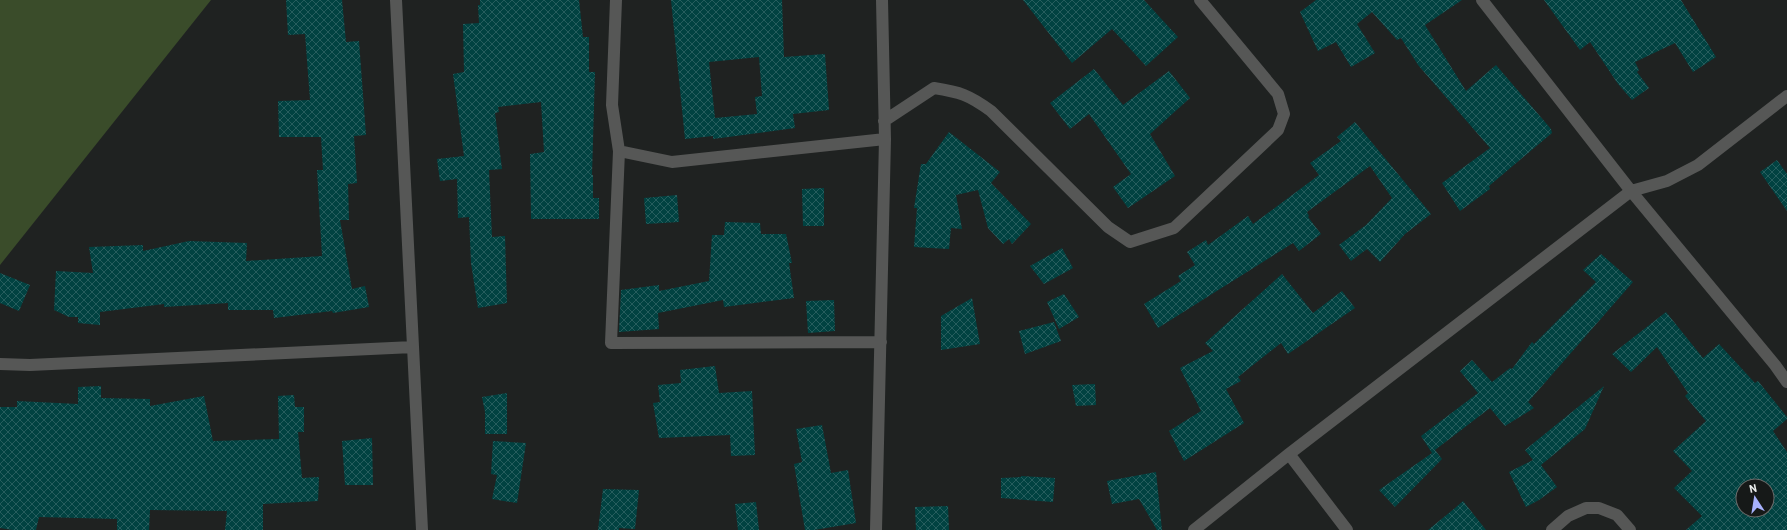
<svg xmlns="http://www.w3.org/2000/svg" width="1787" height="530" font-family="Barlow,sans-serif">
  <style>
    .green { fill: #3a4c2a }
    .building { fill: url(#building-cross-hatch); fill-rule: evenodd }
    .lines { fill: none; stroke-linecap: round; stroke-linejoin: round }
    .minor { stroke: #565756; stroke-width: 12 }
  </style>
  <defs>
    <pattern id="building-cross-hatch" width="8" height="8" patternUnits="userSpaceOnUse"><rect width="8" height="8" fill="#014241"/><path d="M0 0l8 8M0 8l8-8" fill="none" stroke="#265d5d"/></pattern>
  </defs>
  <rect width="100%" height="100%" fill="#1f2221"/>
  <path class="green" d="M0,0h211l-211,265z"/>
  <path class="building" d="M286,0h56l4,42 13,-1 7,94 -12,1 3,47 -9,1 1,36h-9l12,69 13,-3 4,21 -36,6 -1,-2 -58,7 -1,-8h-45v-7l-64,4v-3l-64,8v13l-22,-2v-6h-9l-15,-7 2,-39 37,2 -4,-26 54,-2v6l46,-10 58,2 -1,18 76,-5 -5,-86h6l-2,-33h-42l-1,-36 32,-1 -5,-66 -17,1z
    M480,0h99l4,37h6v35h6l-3,103h1v23h6v21h-68l-1,-65 14,-2 -3,-50 -43,5 1,5 -4,1 7,56 -13,1 3,67 13,-1 2,67 -29,5 -7,-45 -2,-46 -11,1 -1,-39 -17,2 -3,-22 27,-3 -11,-82 11,-2 -1,-48 16,-1 -1,-18h2z
    M671,0h111l2,57 41,-3 4,56 -36,4 2,14 -82,11v-3l-28,3zM759,57l3,39 -7,1 2,17 -42,4 -6,-56z
    M1023,0h121l34,37 -32,29 -34,-37 -40,34z
    M1316,0h146l-37,25 41,66 30,-26 55,64 1,4 -63,53 1,3 -30,22 -18,-28 48,-35 -72,-83 -17,-27 -4,2 -25,-28 -15,12 18,29 -24,14 -15,-25 -18,9 -18,-39z
    M1544,0h137l35,57 -23,15 -18,-29 -40,19 4,8 -2,2 12,16 -17,12 -14,-16 -28,-42 -10,8z
    M1094,69l29,36 46,-34 21,27 -40,36 25,42 -47,32 -15,-21 18,-13 -42,-60 -19,15 -20,-26z
    M1355,122l76,92 -26,20 -25,28 -13,-13 -16,12 -12,-16 27,-20 26,-27 -22,-32 -63,46 2,4 -1,1 13,17 -22,17 -6,-8 -135,85 -14,-24 37,-23 -3,-5 17,-11 -8,-13 19,-12 2,5 40,-29 5,8 66,-49 -9,-12 31,-22 -4,-4z
    M949,132l51,40 -9,11 40,41 -19,20 -3,-5 -6,5 -15,-16 -10,-38 -22,5 6,34 -11,-1 -2,21 -35,-2 3,-39h-3l7,-44h5z
    M1777,160l10,14v37l-27,-39z
    M824,188v38h-21l-1,-37z
    M677,195l2,27 -33,2 -2,-26z
    M725,222l35,1 1,11h25l6,29h-3l5,35 -70,9 -1,-7 -65,13 1,16 -40,3 2,-42 38,-5v6l50,-10 3,-46h12z
    M1062,248l11,20 -29,16 -14,-18z
    M1601,254l32,28 -105,120 6,6 -29,18 -15,-18 -55,42 7,9 -47,48 -16,-17 53,-37 -11,-17 57,-43 -18,-22 12,-11 20,22 18,-14 2,1 20,-27 2,2 62,-62 -13,-12z
    M0,273l30,12 -11,26 -19,-8z
    M1282,274l31,39 29,-22 13,17 -67,46 -7,-11 -43,34 3,4 -15,8 18,34 -60,38 -15,-30 32,-20 -21,-43 33,-17 -8,-8z
    M1064,294l15,23 -20,12 -12,-27z
    M972,298l8,46 -39,6v-34z
    M834,300l1,31 -27,2 -2,-32z
    M1666,312l37,46 16,-14 36,39 3,-2 29,36v2l-14,12 14,21v78h-101l16,-14 -28,-28 18,-17 -19,-20 33,-30 -21,-25 3,-3 -31,-46 -26,25 -19,-18zM1743,486h24v24h-24z
    M1054,322l7,19 -36,13 -6,-23z
    M715,366l4,27 33,-2 3,64 -24,1 -1,-21 -71,3 -6,-35 7,-1 -2,-17 23,-2 -1,-13z
    M1095,384l1,21 -20,1 -4,-21z
    M101,386v12l49,1v7l54,-10 9,45 66,-2 -1,-43 16,-1 1,12h9v25h-6l4,46 17,-1 -1,24 -55,3v26h-38l2,-19 -77,-1 -1,20h-32v-11l-78,-2 -3,13h-23l-13,-2v-121h17v-6l61,3v-17z
    M1604,386l-19,43 -44,36 16,22 -18,13 -13,7 -17,-35 24,-12 -8,-10z
    M507,393v41h-22v-22l-3,-15z
    M822,425l9,48 17,-3 8,53 -42,7h-9l-11,-66 8,-2 -6,-33z
    M372,438l1,47h-28l-3,-44z
    M493,441l33,2 -9,60 -25,-4 5,-24 -6,-1z
    M1156,472l6,58h-5l-18,-31 -27,5 -5,-23z
    M1021,476l34,2 -2,24 -52,-4v-20l20,-1z
    M603,489l36,1 -4,39 -16,-1v2h-21z
    M1463,501l23,29h-58l27,-22z
    M756,502l3,28h-21l-3,-26z
    M948,506l1,24h-33l-1,-23z"/>
  <g class="lines">
    <path class="minor" d="M396,0l26,530
      M616,0l-4,105 7,46 53,11 213,-23
      M1482,0l149,191 144,174 12,17
      M884,121l50,-33c26,4 35,7 57,23l117,116 22,15 44,-14 104,-98 6,-16 -6,-20 -78,-94
      M619,151l-8,192 270,-1
      M0,364l30,1 383,-18
      M1289,454l58,76
      M876,530l9,-391 -3,-139
      M1194,530l95,-76 342,-263 36,-10 31,-16 89,-69
      M1552,530l16,-14 18,-8h13l18,7 13,15"/>
  </g>
  <g transform="translate(1755 498) rotate(348)"><circle r="19" fill="#161918" stroke="#6b6d6c"/>
  <path d="M0-3L7 15L0 10L-7 15Z" fill="#a7b1fc"/>
  <text y="-6" font-size="11" font-weight="bold" text-anchor="middle" fill="#eaeceb">N</text>
  </g>
</svg>
